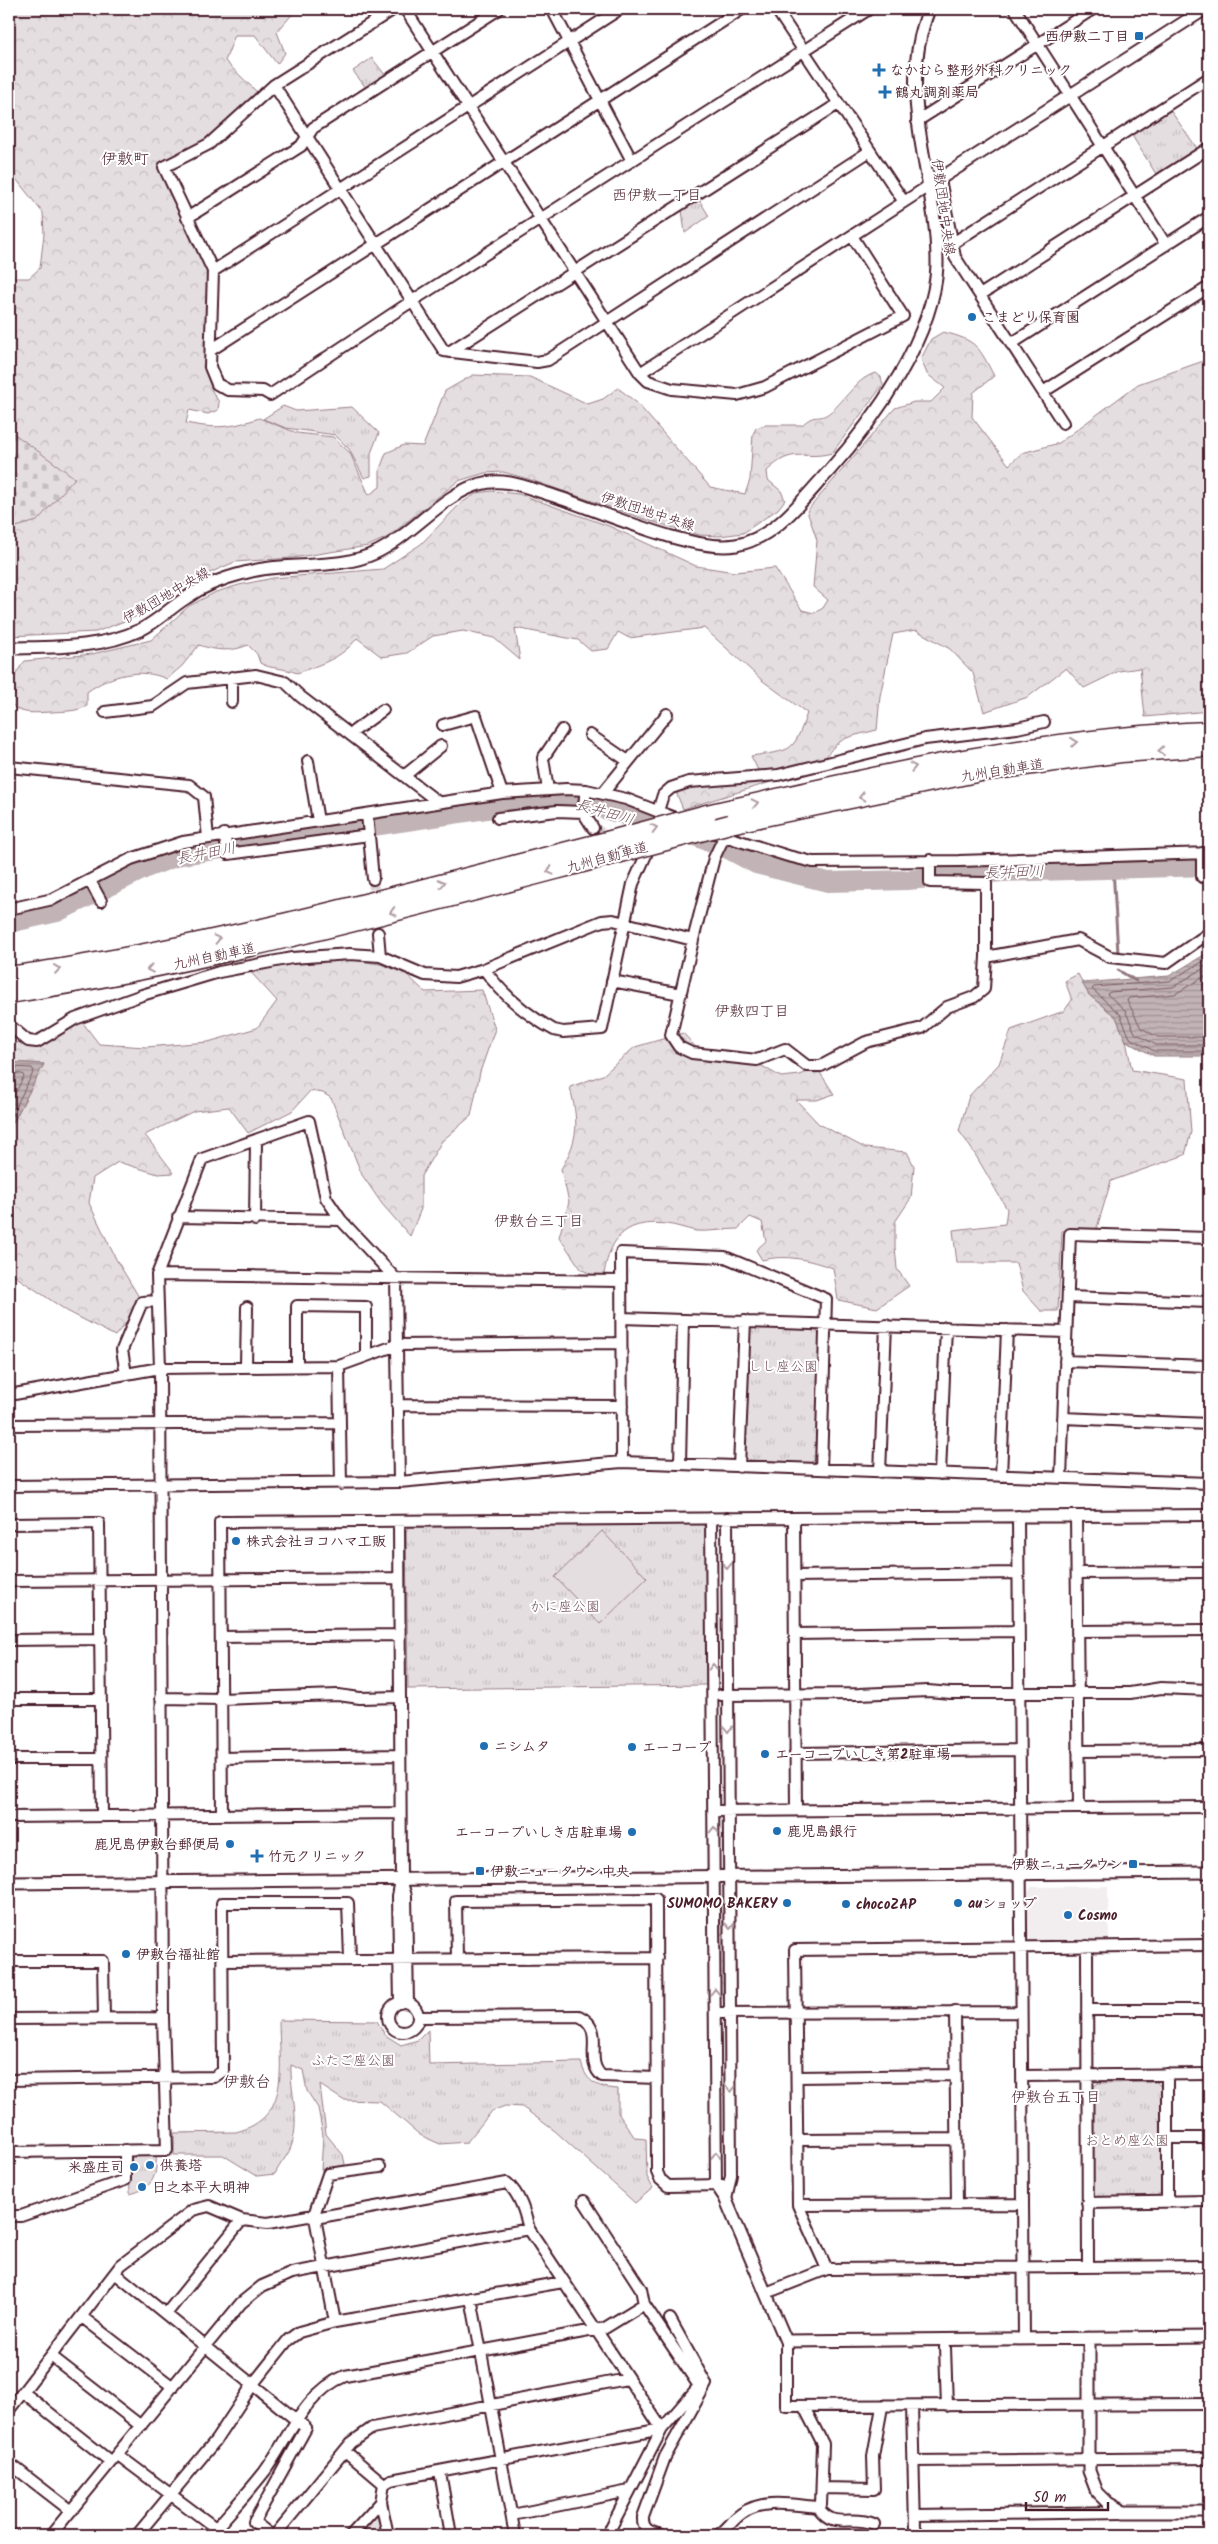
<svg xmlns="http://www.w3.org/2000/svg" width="1218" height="2544" font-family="Kalam,'Klee One',sans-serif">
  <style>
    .built { fill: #f2eeef }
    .grass { fill: url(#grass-dots); stroke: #987e86 }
    .forest { fill: url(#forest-crowns); stroke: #987e86 }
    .cemetery { fill: url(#cemetery-stones); stroke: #987e86 }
    .park { fill: url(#park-tufts); stroke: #987e86 }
    .garden { fill: #e5dee0; stroke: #987e86 }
    .water { fill: url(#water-rules); stroke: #91787e }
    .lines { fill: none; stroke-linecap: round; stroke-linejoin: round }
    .shore { stroke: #7a5a63; stroke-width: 1 }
    .stream { stroke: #91787e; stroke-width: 3 }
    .river { stroke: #c1b3b6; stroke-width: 20 }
    .minor-tunnel { stroke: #dbd2d5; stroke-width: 10; stroke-dasharray: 10 5; stroke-linecap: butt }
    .minor-casing { stroke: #4a1f2b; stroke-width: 14 }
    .tertiary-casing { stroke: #4a1f2b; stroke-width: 15 }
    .motorway-casing { stroke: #4a1f2b; stroke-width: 21 }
    .minor { stroke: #fff; stroke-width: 10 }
    .tertiary { stroke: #fff; stroke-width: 11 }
    .motorway { stroke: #fff; stroke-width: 18 }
    .motorway-bridge-casing { stroke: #4a1f2b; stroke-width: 21; stroke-linecap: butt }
    .motorway-bridge { stroke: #fff; stroke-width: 18 }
    .oneway { stroke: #ae9aa0 }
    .poi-dot { fill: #1f6fb2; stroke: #fff; stroke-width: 2 }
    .labels { text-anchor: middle; stroke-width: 4; stroke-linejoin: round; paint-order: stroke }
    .poi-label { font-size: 14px; font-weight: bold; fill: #4a1f2b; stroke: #fff; text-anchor: start }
    .street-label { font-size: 14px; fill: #4a1f2b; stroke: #fff }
    .park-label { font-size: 14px; fill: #714f58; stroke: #fff }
    .neighbourhood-label { font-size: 15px; fill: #4a1f2b; stroke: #fff }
    .water-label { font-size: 15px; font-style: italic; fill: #74535c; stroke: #fff }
    .quarter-label { font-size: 16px; fill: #4a1f2b; stroke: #fff }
  </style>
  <defs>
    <pattern id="grass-dots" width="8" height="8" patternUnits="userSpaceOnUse" patternTransform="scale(1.25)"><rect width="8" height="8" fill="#e5dee0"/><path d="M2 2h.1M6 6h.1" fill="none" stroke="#c6bec0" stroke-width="1.8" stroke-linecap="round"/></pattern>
    <pattern id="forest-crowns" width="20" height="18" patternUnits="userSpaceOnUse" patternTransform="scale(1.25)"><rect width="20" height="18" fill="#e5dee0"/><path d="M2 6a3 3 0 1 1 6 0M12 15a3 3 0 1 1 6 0" fill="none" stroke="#c6bec0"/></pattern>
    <pattern id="cemetery-stones" width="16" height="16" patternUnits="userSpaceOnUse" patternTransform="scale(1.25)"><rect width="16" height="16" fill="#e5dee0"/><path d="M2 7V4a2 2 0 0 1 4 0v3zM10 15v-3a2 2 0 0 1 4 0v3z" fill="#c6bec0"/></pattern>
    <pattern id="park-tufts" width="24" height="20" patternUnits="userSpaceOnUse" patternTransform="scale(1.25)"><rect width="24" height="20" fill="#e5dee0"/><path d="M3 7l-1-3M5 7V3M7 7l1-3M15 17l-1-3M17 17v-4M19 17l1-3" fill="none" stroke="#c6bec0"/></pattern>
    <pattern id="water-rules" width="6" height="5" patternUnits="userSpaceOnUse" patternTransform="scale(1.25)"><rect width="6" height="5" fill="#c1b3b6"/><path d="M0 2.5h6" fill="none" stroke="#9f9194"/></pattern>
  </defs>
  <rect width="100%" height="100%" fill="#fff"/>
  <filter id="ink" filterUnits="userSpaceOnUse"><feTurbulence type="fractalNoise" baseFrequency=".02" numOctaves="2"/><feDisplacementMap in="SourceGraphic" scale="10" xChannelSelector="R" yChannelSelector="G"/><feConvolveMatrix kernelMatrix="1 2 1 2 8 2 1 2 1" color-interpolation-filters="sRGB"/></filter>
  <g filter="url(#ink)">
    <path class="built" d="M1108,1886l1,56h-78l-3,-4v-46l3,-5z"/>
    <path class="grass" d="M720,1903l7,3v88l-4,4 -5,-4 -1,-88z"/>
    <path class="forest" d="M9,9h300l-14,2 -18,21 8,21 -8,11 -22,-29h-20l-10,26 32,31 -51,49 -48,25 9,23 23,41 19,44 1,41 -5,53 7,23 7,11 -1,8 -10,4 -19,-4 -3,13c29,6 45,5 73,-5l38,15 36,4 17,16 19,42 11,-8v-18l6,-16 18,-8 19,1 22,-55 28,-16 57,2 58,27 15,-5 15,-11 19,15 73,84 35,7 5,-14 3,-46 3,-6 10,-3h36c13,-12 14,-5 24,-10 18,-11 29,-37 50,-42l5,4 2,8 -51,68c-30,8 -38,-8 -65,18l1,9 13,11 4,9 -7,9 -35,24 -23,3 -21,-1 -52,-15 -119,-41 -25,-7 -18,1 -27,8 -70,56 -20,9 -76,12 -57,4 -49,21 -46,32 -44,17 -87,4v-365l7,7h13l11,-10 4,-34 -1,-21 -34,-43 4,-48 -4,-28z
      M943,332c34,8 36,15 51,44l-21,17 -1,24 37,48 13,-12 37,-10 79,-59 71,-25v352l-64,6 -5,-49 -21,3 -35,17 -18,-20 -38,29 -44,15 -11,-39 -23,-24 -34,-19 -23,4 -13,62 -3,34c-32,8 -40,6 -57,37l-137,42 -9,-22 85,-15 -8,-16c41,-6 42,-2 56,-43l-44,-32 -59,-53 -75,10 -11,-6 -10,17 -17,2 -13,-11 -63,-12 5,32 -26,-22 -31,-7 -30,5 -26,17 -25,4 -25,-19c-14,20 -38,27 -60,35 -14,-6 -25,-3 -37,-10l-3,-9 -9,-9c-16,7 -32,6 -49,0l-17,21 -15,13c-27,-12 -57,-4 -80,13v14c-12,6 -22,5 -35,6 -10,0 -25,3 -35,-3 -17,-11 -1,-38 8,-48l67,-7 59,-14 38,-34 27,-14 23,-7 34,-7 110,-9 38,-25 39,-40 17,-11 14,-2 28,3 90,32 87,40 39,6 40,-4 27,42 12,3 9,-5 5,-8 -15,-13 4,-47 -10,-29 88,-103 19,-6h17l14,-14 -18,-14 -6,-15 10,-20z
      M348,959l51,8 26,25 57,-2 13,39 -15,43 -9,44 -29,25 -21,35v33l-11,27 -28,-32 -20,-29 -31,-77 -8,-5 -13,-2 -18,20 -44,22 -19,-26 -35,4 -49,24 29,38 -16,1 -40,-12 -25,16 -4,25 27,56 26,43 -27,34 -48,-25 -58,-39v-142l35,-66 -35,-2v-15l68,-32 22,29 47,3 62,-5 49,-14 20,-27 -31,-34 42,-7z
      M1078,974l11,21 27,22 10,24 6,29 55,9 4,53 -6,23 -74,26 -15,50h-34l-4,80h-17l-18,-20 -7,-28h-59l-4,-33 52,-6 2,-15c-16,-26 -29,-53 -48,-78l10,-35 30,-32 12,-34 53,-19 8,-11 -7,-19z
      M683,1033l19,21 25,9 28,-1 26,15 19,-2 17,-7 17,26 -17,6h-21l23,24 46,24 42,4 7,14 -3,32 -16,24v24l2,23 12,17 -32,22 -39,-8 -5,-32c-24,-8 -45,-14 -71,-8l-6,-10 10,-9 -4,-19 -12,-5 -12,12c-13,0 -29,3 -42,2 -10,-2 -20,-6 -30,-7 -44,-5 -58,17 -63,57l-22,-12 -22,-32 10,-35 -8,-33c19,-32 17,-48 9,-82l33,-12 32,-28z"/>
    <path class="cemetery" d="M9,430l66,48 -38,43 -28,8z"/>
    <path class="park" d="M372,58l14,18 -19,13 -14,-18z
      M1170,110l27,38 -41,26 -25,-40z
      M698,198l11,18 -24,17 -3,-23z
      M283,406l13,5 56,-4 27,26 -8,20v23l-7,2 -15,-29 -14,-14 -49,-7 -23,-9z
      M754,1327l62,3 4,5 -5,124 -4,4 -62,-3 -5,-5 5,-124z
      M702,1524l5,6 -1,155 -298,4 -2,-157 2,-5z
      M279,2020l98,1 8,14 16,10 17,-5 10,-10 1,35 152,-3c5,21 18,26 37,27v24l17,25 11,1 1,38 6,11 -18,15 -80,-72 -33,-24 -17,-1 -13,5 -25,31 -27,2 -20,-9 -40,-34 -37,-1 -23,-15 6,49 17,21 2,9 -2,3 -22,3 2,-35 -5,-27 -11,-17 -4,-21 -12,-5c-1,26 9,53 1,79 -3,11 -12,19 -17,30l-18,2 -34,-21h-49v-22l62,-1c56,-15 43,-66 43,-112z
      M1157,2082l4,5 1,104 -6,6 -60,1 -4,-5v-105l6,-5z
      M134,2155l22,1c2,21 -5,33 -26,38l-1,-35z
      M375,2513l4,3 4,19h-27z"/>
    <path class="garden" d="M602,1531l45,47 -47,46 -45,-47z"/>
    <path class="water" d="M1209,952v104h-55l-28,-15 -10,-24 -27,-22 -7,-12 87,-7z
      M9,1062l35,2 -35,66z"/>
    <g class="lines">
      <path class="shore" d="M1209,958l-39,23 -76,6 -2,2 28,25 10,24 24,13h55
        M1209,965l-36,22 -63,5 -3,2 18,16 10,23 21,12h53
        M1209,974l-34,20 -46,4 -2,2 14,28 17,9h51
        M9,1067l23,1 2,3 -25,49
        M9,1073l13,1 2,2 -15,30"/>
      <path class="stream" d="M1113,868l5,85
        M1118,970l18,11"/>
      <path class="river" d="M9,923l48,-11 89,-44 35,-13 325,-49 61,-5 37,8 93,28 31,12 28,15 72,18 79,-2 95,-8 207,-6"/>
      <path class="minor-tunnel" d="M593,828l21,11
        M373,879l5,54"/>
      <g class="minor-casing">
        <path id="minor" d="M394,9l-120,76 -65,59 -45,23 49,104 -3,96 7,17 11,6 35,1 7,4 142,-94 457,-292
          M405,9l235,364 287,-186
          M552,9l80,152
          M776,9l128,193
          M1015,9l151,236
          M274,85l170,266 93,11 11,-2 322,-209
          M917,121l176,-112
          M940,179l15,78 108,166
          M187,218l114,-72 12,-18 186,-119
          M953,243l256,-165
          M213,271l407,-262
          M980,295l229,-147
          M1011,344l198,-127
          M211,350l531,-341
          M449,352l389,-248
          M640,373l8,8 24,8 65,6 28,-8 138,-71 -51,-80
          M1043,392l166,-105
          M232,677v25
          M105,712l48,-6 34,-23 69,-8 29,7 16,15 137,105
          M443,725l33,-9 26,77
          M350,734l33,-24
          M590,735l38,26
          M308,761l10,60
          M9,767l180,18 15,12 4,41
          M404,776l37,-30
          M548,790l-5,-32 19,-28
          M603,793l64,-79
          M658,811l5,-16 8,-7 18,-6 89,-7 147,-36 92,-11 27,-6
          M583,812l3,-22
          M583,812l10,16
          M367,814l6,65
          M498,818l59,-7 26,1
          M708,831l80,25 25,6 146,-1 250,-8
          M224,834l4,20 141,-19
          M1202,853v24
          M930,860v22l56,1v74
          M90,881l11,20
          M9,909l44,-10 78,-40 52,-17 319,-49 64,-4 20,1 40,9 54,21
          M378,933l2,23
          M693,940l-22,95 8,12 13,6 65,7 28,-11 22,17h14l45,-24 56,-14 25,-21 27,-10 10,-8 2,-32 92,-17 32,17 56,6 43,-30
          M484,969c18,25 43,46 70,61l9,2 39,-3 31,-145 13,-29
          M612,981l69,13
          M9,1025l19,16 9,1 38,-23 67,-24 77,-23 73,-14 58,-4 30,2 45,19 31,2 28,-8 118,-48 11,-1 80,20 21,-82 10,-21
          M178,1217l163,3
          M255,1220l1,-80
          M157,1275l464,6
          M1068,1297l141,5
          M621,1318l445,14
          M1065,1361l144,5
          M246,1366l1,-59
          M297,1366v-60l69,1v49
          M339,1366l2,118
          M126,1374l-4,-24 20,-48 15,-1
          M9,1395l151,-27 179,-2 58,-21 224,-2
          M397,1405l225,1
          M1063,1418l146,6
          M9,1425l331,-2
          M622,1462l-1,-209 104,4 101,42 -5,170
          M680,1464l3,-144
          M739,1467l6,-146
          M880,1472l6,-147
          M940,1474l6,-147
          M1001,1476l6,-146
          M1061,1478l9,-244 139,4
          M9,1486l390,-4 223,-20 587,21
          M1018,1516l6,823
          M1076,1516l3,292
          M711,1518l5,667 10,15
          M794,1518l2,292
          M399,1521l2,359 -3,16 2,107
          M9,1524l90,-1 3,292
          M1077,1573l132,-1
          M795,1576l223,-3
          M9,1581l390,-3
          M1077,1631l132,-1
          M795,1634l222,-3
          M221,1637l178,-2
          M9,1640l92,-1
          M721,1695l138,-1 69,-3 23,2h179l31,-5 48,2
          M161,1698l60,1 117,-4 22,3 40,-1
          M9,1699h92
          M1078,1751l131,-1
          M795,1753l223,-3
          M222,1758l178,-3
          M9,1759h92
          M714,1811l495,-4
          M222,1815l-2,-293 989,-7
          M9,1817l391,-4
          M402,1883l4,13 2,107
          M1209,1945l-414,5 3,255 29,64 382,-3
          M1087,1946l1,320
          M457,1959l-1,-58 200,-2 1,273 3,7 8,7 54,-1
          M9,1961h94l1,57
          M223,1961l434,-3
          M388 2017a15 15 0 1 1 30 0a15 15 0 1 1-30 0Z
          M1087,2010h122
          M955,2011l2,193
          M715,2013l305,-1
          M418,2017l161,-1c29,14 3,43 23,60l54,2
          M9,2019l154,-1
          M1167,2074v127
          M1022,2076l187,-2
          M797,2077l158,-2
          M9,2080l205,-3 9,-6 -1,-168h126l2,55
          M1167,2138h42
          M797,2140l159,-1
          M9,2152l158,-2 -4,-132 -3,-650 -3,-93 45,-116 107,-38 17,77 15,22 55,59 3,203
          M726,2200l5,-25 -4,-657
          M584,2201l57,88 3,15 55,82 -37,43 -55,106
          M1087,2203l122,-2
          M798,2205l224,-1
          M9,2216h12l104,-36v-30
          M115,2273l191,155 -52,94 17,13
          M766,2293l61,-24
          M471,2298l44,237
          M166,2314l76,-94
          M82,2317l91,70
          M335,2322l-20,-104 192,-35c13,11 18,30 22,46l133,200 -271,51 -7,4 -3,18 7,33
          M786,2341v65l423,-2
          M945,2347l2,59
          M51,2356l90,70
          M23,2392l88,70
          M912,2406l3,122 5,7
          M9,2410l112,-145 72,-55 16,-4 33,14 26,3 40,-7 7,2v-6l13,-38 52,-7
          M345,2451l39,33
          M118,2455l107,80
          M914,2461l295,-3
          M9,2463l62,48
          M440,2472l11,63
          M823,2488l51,1 -1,-33 9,-49
          M818,2507c16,24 32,7 56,17
          M512,2515l117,-24
          M915,2515l209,-3
          M9,2533l3,2
          M51,2535l190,-232 21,-17 30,-13 237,-44
          M137,2535l79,-95 37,-56 35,-44 11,-8 36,-10 228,-40
          M210,2535c18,-21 38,-42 55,-64 23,-32 40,-79 80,-95l260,-48 39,-24
          M275,2535l76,-92 21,-15 255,-49
          M351,2535l30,-33
          M661,2535c-10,-3 -19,-5 -18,-18l22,-60 41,-73 -36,-65
          M718,2535c9,-5 14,-15 23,-21 22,-16 51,-9 77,-7l3,-2 2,-61 -19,-37"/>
      </g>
      <g class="tertiary-casing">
        <path id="tertiary" d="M927,187l278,-178
          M9,648c43,-1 91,1 131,-18 17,-8 30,-22 46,-32 17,-12 38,-20 58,-25 40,-12 93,-2 131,-20 35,-16 69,-60 105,-69 23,-7 46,3 68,10 46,14 143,59 188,51 40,-7 67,-46 92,-73 46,-51 107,-137 109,-207 1,-89 -43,-166 -8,-256
          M9,1883c400,-5 800,-8 1200,-11
          M726,2200l60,141 423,-4
          M1089,2338v133l8,21 11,11 16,9h85"/>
      </g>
      <g class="motorway-casing">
        <path id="motorway" d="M707,814c166,-38 331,-77 502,-83
          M730,824l251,-52 140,-19 88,-6
          M9,976c202,-28 400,-85 598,-135
          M9,994c211,-33 416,-90 623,-144"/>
      </g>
      <use href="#minor" class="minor"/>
      <use href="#tertiary" class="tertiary"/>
      <use href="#motorway" class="motorway"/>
      <g class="motorway-bridge-casing">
        <path id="motorway-bridge" d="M607,841l100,-27
          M632,850l98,-26"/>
      </g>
      <use href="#motorway-bridge" class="motorway-bridge"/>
    </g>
    <defs><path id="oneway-chevron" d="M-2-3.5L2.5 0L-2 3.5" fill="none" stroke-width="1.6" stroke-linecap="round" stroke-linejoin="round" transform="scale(1.25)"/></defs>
    <g class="oneway">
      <use href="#oneway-chevron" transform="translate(1074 742) rotate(-6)"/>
      <use href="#oneway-chevron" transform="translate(1161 751) rotate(176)"/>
      <use href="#oneway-chevron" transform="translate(913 767) rotate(-11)"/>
      <use href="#oneway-chevron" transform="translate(862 797) rotate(169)"/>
      <use href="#oneway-chevron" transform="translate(755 803) rotate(-13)"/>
      <use href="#oneway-chevron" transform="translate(654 828) rotate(-15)"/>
      <use href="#oneway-chevron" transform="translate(550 871) rotate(165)"/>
      <use href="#oneway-chevron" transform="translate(442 883) rotate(-14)"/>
      <use href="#oneway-chevron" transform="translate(393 912) rotate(165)"/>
      <use href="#oneway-chevron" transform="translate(217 939) rotate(-13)"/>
      <use href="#oneway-chevron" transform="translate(57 969) rotate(-8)"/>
      <use href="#oneway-chevron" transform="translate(150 969) rotate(169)"/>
      <use href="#oneway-chevron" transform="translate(727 1566) rotate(90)"/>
      <use href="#oneway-chevron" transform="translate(713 1667) rotate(-91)"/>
      <use href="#oneway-chevron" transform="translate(728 1729) rotate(90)"/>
      <use href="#oneway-chevron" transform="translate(714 1830) rotate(-90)"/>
      <use href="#oneway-chevron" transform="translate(730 1926) rotate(89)"/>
      <use href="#oneway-chevron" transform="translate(715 1992) rotate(-90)"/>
      <use href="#oneway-chevron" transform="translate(731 2089) rotate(90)"/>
      <use href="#oneway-chevron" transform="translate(716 2155) rotate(-91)"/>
    </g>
  </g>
  <g class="poi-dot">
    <rect x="1134" y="31" width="10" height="10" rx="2.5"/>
    <path d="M876.5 62.5h5v5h5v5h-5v5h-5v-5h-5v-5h5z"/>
    <path d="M882.5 84.5h5v5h5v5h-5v5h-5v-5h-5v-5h5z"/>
    <circle cx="972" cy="317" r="5"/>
    <circle cx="236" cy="1541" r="5"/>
    <circle cx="484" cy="1746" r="5"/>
    <circle cx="632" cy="1747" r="5"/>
    <circle cx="765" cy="1754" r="5"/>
    <circle cx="777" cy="1831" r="5"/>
    <circle cx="632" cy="1832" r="5"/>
    <circle cx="230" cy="1844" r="5"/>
    <path d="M254.5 1848.5h5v5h5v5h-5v5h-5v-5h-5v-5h5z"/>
    <rect x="1128" y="1859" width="10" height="10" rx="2.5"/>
    <rect x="475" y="1866" width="10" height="10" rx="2.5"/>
    <circle cx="787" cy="1903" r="5"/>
    <circle cx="958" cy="1903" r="5"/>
    <circle cx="846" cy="1904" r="5"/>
    <circle cx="1068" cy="1915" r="5"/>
    <circle cx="126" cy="1954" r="5"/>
    <circle cx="150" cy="2165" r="5"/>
    <circle cx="134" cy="2167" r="5"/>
    <circle cx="142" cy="2187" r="5"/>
  </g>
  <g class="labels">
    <g class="poi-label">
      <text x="1129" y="41" text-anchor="end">西伊敷二丁目</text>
      <text x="890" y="75">なかむら整形外科クリニック</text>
      <text x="895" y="97">鶴丸調剤薬局</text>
      <text x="982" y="322">こまどり保育園</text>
      <text x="246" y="1546">株式会社ヨコハマ工販</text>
      <text x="494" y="1751">ニシムタ</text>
      <text x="642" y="1752">エーコープ</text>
      <text x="775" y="1759">エーコープいしき第2駐車場</text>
      <text x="787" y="1836">鹿児島銀行</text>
      <text x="622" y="1837" text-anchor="end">エーコープいしき店駐車場</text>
      <text x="220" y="1849" text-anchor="end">鹿児島伊敷台郵便局</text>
      <text x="268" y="1861">竹元クリニック</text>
      <text x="1123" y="1869" text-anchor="end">伊敷ニュータウン</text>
      <text x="490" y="1876">伊敷ニュータウン中央</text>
      <text x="777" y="1908" text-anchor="end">SUMOMO BAKERY</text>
      <text x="968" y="1908">auショップ</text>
      <text x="856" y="1909">chocoZAP</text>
      <text x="1078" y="1920">Cosmo</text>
      <text x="136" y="1959">伊敷台福祉館</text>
      <text x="160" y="2170">供養塔</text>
      <text x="124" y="2172" text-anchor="end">米盛庄司</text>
      <text x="152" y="2192">日之本平大明神</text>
    </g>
    <g class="street-label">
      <text transform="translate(944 207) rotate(82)" y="5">伊敷団地中央線</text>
      <text transform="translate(648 511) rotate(18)" y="5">伊敷団地中央線</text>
      <text transform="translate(166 595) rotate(-30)" y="5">伊敷団地中央線</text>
      <text transform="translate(1002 770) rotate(-9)" y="5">九州自動車道</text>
      <text transform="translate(607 857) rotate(-15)" y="5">九州自動車道</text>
      <text transform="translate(214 956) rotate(-12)" y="5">九州自動車道</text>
    </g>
    <g class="park-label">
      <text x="783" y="1371">しし座公園</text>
      <text x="565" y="1611">かに座公園</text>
      <text x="353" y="2065">ふたご座公園</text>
      <text x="1127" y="2145">おとめ座公園</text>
    </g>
    <g class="neighbourhood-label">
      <text x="657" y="200">西伊敷一丁目</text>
      <text x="752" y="1016">伊敷四丁目</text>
      <text x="539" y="1226">伊敷台三丁目</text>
      <text x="1056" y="2102">伊敷台五丁目</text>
    </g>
    <g class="water-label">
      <text transform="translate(605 812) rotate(16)" y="5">長井田川</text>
      <text transform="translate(206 853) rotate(-11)" y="5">長井田川</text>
      <text transform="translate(1014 872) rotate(-2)" y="5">長井田川</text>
    </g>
    <g class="quarter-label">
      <text x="125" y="164">伊敷町</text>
      <text x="247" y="2087">伊敷台</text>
    </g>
  </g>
  <rect width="1218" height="2544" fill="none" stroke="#fff" stroke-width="30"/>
  <rect x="15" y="15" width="1188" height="2514" fill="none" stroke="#4a1f2b" stroke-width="2" filter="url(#ink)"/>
  <path d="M1026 2502v8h82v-8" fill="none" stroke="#4a1f2b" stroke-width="2.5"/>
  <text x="1033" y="2502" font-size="15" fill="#4a1f2b" stroke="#ffffff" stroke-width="4" paint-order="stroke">50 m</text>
</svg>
